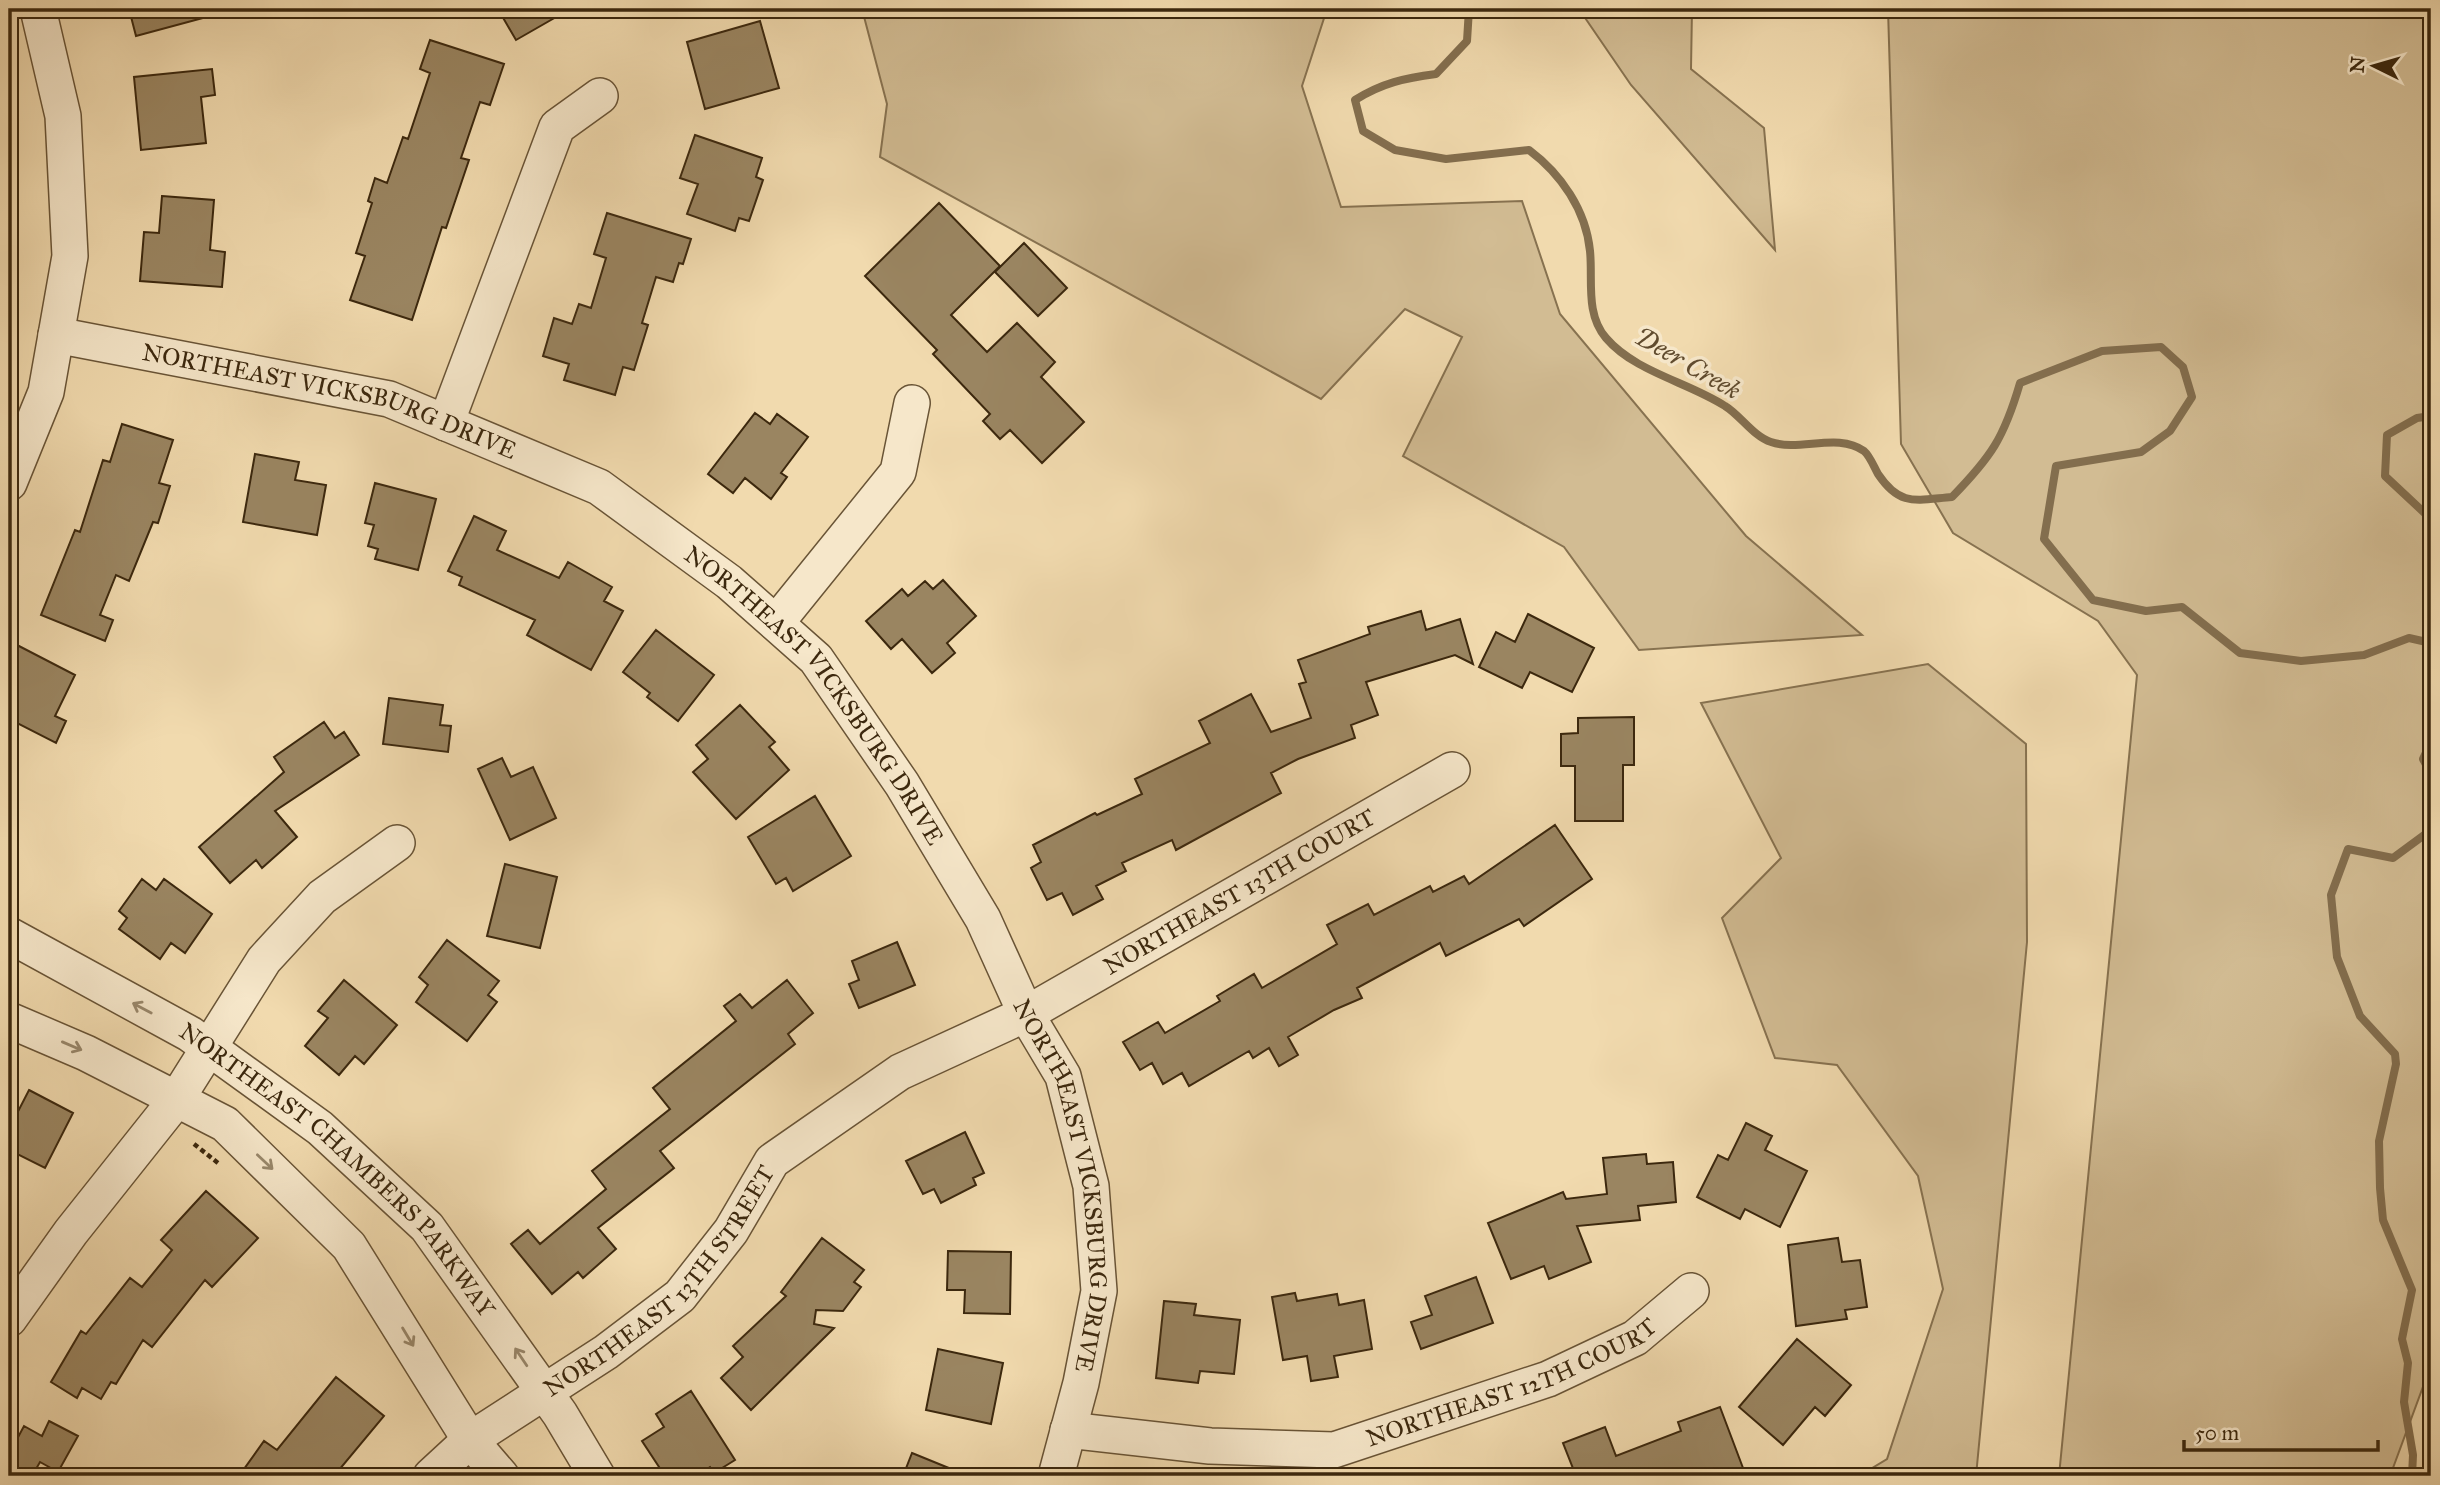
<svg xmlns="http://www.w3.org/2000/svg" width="2440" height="1485" font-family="'IM FELL Great Primer',serif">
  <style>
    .green { fill: #d2bc93; stroke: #877250; stroke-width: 2 }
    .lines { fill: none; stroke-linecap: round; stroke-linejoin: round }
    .stream { stroke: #836e4e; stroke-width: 8 }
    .building { fill: #9a8561; stroke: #3c280e; stroke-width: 2 }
    .minor-casing { stroke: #695436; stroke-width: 38 }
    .path { stroke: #3c280e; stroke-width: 4.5; stroke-dasharray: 5 3.5; stroke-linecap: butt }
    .minor { stroke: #f6e7ca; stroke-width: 35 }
    .oneway { stroke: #99886c }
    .labels { text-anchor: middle; stroke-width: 7; stroke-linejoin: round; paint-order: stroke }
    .street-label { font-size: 24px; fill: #3c280e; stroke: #f6e7ca }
    .water-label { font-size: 26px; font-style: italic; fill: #604b2e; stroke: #f6e7ca }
  </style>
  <rect width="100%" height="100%" fill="#f1daae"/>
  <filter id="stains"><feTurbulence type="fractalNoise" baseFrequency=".00286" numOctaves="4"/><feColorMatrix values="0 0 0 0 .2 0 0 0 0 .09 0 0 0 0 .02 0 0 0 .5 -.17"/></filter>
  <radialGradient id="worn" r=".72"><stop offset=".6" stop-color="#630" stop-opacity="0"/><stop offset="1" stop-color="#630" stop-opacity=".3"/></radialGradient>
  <path class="green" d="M862,9h465l-25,77 39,121 181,-6 38,113 186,222 116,99 -223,15 -75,-103 -161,-91 59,-119 -57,-28 -84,90 -441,-242 7,-53z
    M1579,9h113l-1,60 73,59 11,122 -144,-165z
    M1888,9h543v1356l-41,111h-331l78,-801 -39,-54 -145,-88 -52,-89z
    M1928,664l98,80 1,198 -51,534h-117l28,-17 56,-170 -25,-113 -81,-111 -62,-7 -53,-140 59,-60 -80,-155z"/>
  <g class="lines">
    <path class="stream" d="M1469,9l-2,32 -31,33c-31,4 -54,9 -81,26l8,31 32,19 51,9 83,-9c32,24 57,60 61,101 3,28 -5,63 16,87 29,34 82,44 119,68 15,9 29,31 46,36 29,10 67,-10 93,9 6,5 10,16 14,23 22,33 38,26 74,23 39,-40 52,-59 68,-114l82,-32 59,-4 22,20 9,30 -22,34 -29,21 -85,14 -12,73 49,61 53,11 36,-4 58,46 61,8 63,-6 45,-17 22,5
      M2431,316v2
      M2431,416l-14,2 -30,17 -2,41 46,43
      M2431,742l-8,17 8,15
      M2412,1476l1,-21 -9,-53 4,-39 -6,-24 10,-49 -29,-70 -3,-32 -1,-47 17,-77 -1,-10 -35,-38 -23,-59 -6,-62 17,-46 45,9 38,-28"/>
  </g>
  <path class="building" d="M129,9h84l1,6 -78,21z
    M498,9h72l-54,31z
    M760,21l19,67 -74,21 -18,-67z
    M430,40l74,24 -14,41 -10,-3 -19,56 8,2 -23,68 -4,-1 -30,93 -62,-20 15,-44 -9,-3 16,-50 -4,-2 7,-23 12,5 16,-46 5,2 22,-66 -10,-4z
    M212,69l3,26 -14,2 5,46 -65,7 -7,-73z
    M695,135l67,23 -6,19 7,3 -14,41 -10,-3 -4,13 -48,-17 11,-30 -18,-6z
    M162,196l52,4 -4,50 15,2 -3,35 -82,-6 4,-49 15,1z
    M939,203l61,63 -49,49 36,37 30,-29 38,39 -14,15 43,45 -42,41 -32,-33 -10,9 -17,-18 7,-7 -57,-60 4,-4 -72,-74z
    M607,213l84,26 -8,25 -4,-1 -6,19 -17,-5 -14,46 6,2 -14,45 -11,-3 -8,28 -51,-15 5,-16 -26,-8 11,-38 18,6 7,-20 12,4 15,-50 -12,-4z
    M1024,243l43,45 -29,28 -43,-44z
    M755,413l15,11 7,-10 31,23 -27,36 6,4 -16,22 -26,-21 -12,15 -25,-19z
    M122,424l51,16 -14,43 11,3 -12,37 -5,-1 -24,59 -13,-6 -16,40 13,5 -8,21 -64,-26 34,-85 5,2 23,-72 7,2z
    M255,454l44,8 -4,18 31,5 -9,50 -74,-13z
    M375,483l61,16 -18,71 -43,-11 3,-10 -10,-3 6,-21 -9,-2z
    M474,516l32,15 -9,19 62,28 9,-16 44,25 -8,14 19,10 -32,59 -64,-35 8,-15 -76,-35 3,-8 -14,-6z
    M943,580l33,36 -29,27 8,10 -23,20 -30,-34 -11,10 -25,-28 36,-32 6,7 17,-15 8,8z
    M1421,611l5,19 34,-11 13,45 -18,-9 -89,27 12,33 -27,10 4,13 -57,21 -27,14 10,20 -105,57 -4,-10 -50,23 4,8 -30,15 7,13 -30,16 -11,-22 -15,7 -16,-32 10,-6 -8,-17 62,-32 2,2 45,-21 -7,-15 75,-36 -11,-22 52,-27 20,38 40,-14 -12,-34 7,-2 -8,-22 72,-26 -2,-7z
    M1528,614l66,34 -22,44 -42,-20 -8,16 -43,-21 17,-35 19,10z
    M656,630l58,45 -36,46 -31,-24 3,-4 -27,-21z
    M17,645l58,30 -20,41 11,5 -10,22 -47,-24v-58z
    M389,698l54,7 -3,20 11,1 -3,26 -65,-8z
    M740,705l35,37 -6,5 20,23 -53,49 -43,-47 15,-13 -12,-14z
    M1634,717v48h-11v56h-48v-55h-14v-32l17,-1v-15z
    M324,722l11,16 9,-6 15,23 -84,56 22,26 -35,31 -6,-8 -26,23 -31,-36 85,-75 -10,-15z
    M502,758l9,19 22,-10 23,51 -46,22 -32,-71z
    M815,796l36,60 -58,35 -7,-13 -10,6 -28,-47z
    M1555,825l37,54 -68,47 -5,-7 -73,37 -6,-13 -83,45 5,10 -28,12 -46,27 10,18 -19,11 -10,-18 -16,10 -4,-7 -60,35 -7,-13 -19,11 -11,-21 -12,7 -17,-28 35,-20 7,11 55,-32 -3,-5 37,-22 8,14 75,-44 -10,-19 41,-21 6,11 56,-29 3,6 31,-16 5,8z
    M505,864l52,13 -17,71 -53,-12z
    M142,879l14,11 8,-11 48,35 -27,39 -14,-10 -11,16 -41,-30 8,-11 -8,-7z
    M447,940l52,41 -11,14 9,7 -30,39 -51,-39 12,-17 -9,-8z
    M897,942l18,43 -56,23 -10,-24 10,-4 -7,-19z
    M344,980l53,45 -33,39 -9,-8 -16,19 -34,-29 23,-28 -10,-7z
    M787,980l26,33 -25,21 7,10 -135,107 14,17 -76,60 18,21 -33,29 -5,-6 -26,22 -41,-50 17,-14 12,14 66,-55 -14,-18 78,-62 -17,-21 83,-67 -12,-15 16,-12 12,14z
    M29,1090l44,23 -28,55 -36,-18v-21z
    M1746,1123l26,13 -7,14 42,21 -27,56 -35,-18 -5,10 -43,-22 21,-42 10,5z
    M965,1132l19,41 -11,5 3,7 -35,18 -7,-14 -11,5 -17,-33z
    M1646,1154l1,10 26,-2 3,40 -38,4 2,14 -63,6 14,36 -42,17 -5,-13 -33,13 -23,-56 75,-31 3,7 41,-5 -4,-36z
    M206,1191l52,47 -46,49 -7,-7 -53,67 -9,-7 -27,44 -5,-2 -10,17 -19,-11 -5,10 -26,-16 30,-51 5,3 44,-56 12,9 30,-37 -11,-10z
    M822,1238l42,32 -10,12 7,5 -18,24 -27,-1 -2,14 20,4 -83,82 -30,-32 22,-21 -10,-11 53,-50 -5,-4z
    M1838,1238l4,24 18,-2 7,47 -22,3 2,9 -51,7 -8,-81z
    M948,1251l63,1 -1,62 -46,-1 1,-23h-18z
    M1476,1277l17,46 -72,26 -10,-27 21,-7 -7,-19z
    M1295,1293l2,8 40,-7 2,11 25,-5 8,49 -38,7 4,21 -27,4 -4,-25 -24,4 -11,-63z
    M1164,1301l32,3 -2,11 46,5 -6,54 -34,-3 -2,12 -42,-5z
    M1797,1339l54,46 -26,31 -10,-9 -32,38 -44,-38z
    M938,1349l65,14 -12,61 -65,-14z
    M336,1377l48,39 -50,60h-95l25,-35 13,9z
    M691,1391l44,69 -21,13 -4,-6 -14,9h-31l-23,-35 22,-14 -8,-13z
    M1720,1407l26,69h-179l7,-5 -11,-28 42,-16 11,29 65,-25 -3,-9z
    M49,1421l29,15 -20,36 -18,-10 -8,14 -23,-13v-9l15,-28 18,10z
    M912,1453l54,22v1h-63z"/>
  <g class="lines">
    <g class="minor-casing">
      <g id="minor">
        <path id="s1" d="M56,335l333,64 210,88 130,95 87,77 86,125 81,135 43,95 37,62 28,110 8,105 -18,92 -25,93"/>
        <path d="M446,423l111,-296 43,-31"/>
        <path d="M9,483l37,-91 24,-136 -7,-140 -25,-107"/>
        <path d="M776,623l122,-151 14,-69"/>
        <path id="s2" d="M9,935l181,99 130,94 107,99 133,187 37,62"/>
        <path d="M9,1020l77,33 139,71 124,122 121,194 31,36"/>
        <path d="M9,1319l62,-87 105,-132 88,-140 58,-63 75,-54"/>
        <path id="s3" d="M1068,1430l142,16 124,4 214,-71 87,-41 56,-47"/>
        <path id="s4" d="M431,1476l39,-36 136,-88 74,-56 51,-65 41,-70 128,-89 126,-58 426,-244"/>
      </g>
    </g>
    <path class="path" d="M194,1144l24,19"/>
    <use href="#minor" class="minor"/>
  </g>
  <defs><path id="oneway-shaft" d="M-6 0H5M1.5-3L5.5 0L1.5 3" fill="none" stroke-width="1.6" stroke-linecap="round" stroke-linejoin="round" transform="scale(1.75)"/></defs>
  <g class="oneway">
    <use href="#oneway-shaft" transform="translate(142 1008) rotate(-152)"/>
    <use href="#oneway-shaft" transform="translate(72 1046) rotate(23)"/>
    <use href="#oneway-shaft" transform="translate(265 1162) rotate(43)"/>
    <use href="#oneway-shaft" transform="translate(408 1337) rotate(59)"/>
    <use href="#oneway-shaft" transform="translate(521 1357) rotate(-124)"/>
  </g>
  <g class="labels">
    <g class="street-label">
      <text dy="8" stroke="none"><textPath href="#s1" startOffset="282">NORTHEAST VICKSBURG DRIVE</textPath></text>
      <text dy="8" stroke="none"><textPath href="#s1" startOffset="870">NORTHEAST VICKSBURG DRIVE</textPath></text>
      <text dy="8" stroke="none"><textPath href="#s4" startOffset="1012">NORTHEAST 13TH COURT</textPath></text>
      <text dy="8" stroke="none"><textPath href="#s2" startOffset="408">NORTHEAST CHAMBERS PARKWAY</textPath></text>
      <text dy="8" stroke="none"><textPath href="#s1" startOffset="1437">NORTHEAST VICKSBURG DRIVE</textPath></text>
      <text dy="8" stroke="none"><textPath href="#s4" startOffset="304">NORTHEAST 13TH STREET</textPath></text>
      <text dy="8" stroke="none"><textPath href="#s3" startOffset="457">NORTHEAST 12TH COURT</textPath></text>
    </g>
    <g class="water-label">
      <text transform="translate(1688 363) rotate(30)" y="9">Deer Creek</text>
    </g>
  </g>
  <rect width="2440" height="1485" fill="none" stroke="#f1daae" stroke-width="35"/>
  <rect x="10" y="10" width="2419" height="1464" fill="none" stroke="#3c280e" stroke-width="3.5"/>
  <rect x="18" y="18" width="2405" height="1450" fill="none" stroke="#3c280e" stroke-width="2"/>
  <g transform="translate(2374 66) rotate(275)" stroke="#f6e7ca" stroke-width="5" paint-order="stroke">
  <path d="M0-5L12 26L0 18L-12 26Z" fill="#3c280e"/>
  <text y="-10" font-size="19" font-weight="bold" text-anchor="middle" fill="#3c280e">N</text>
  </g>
  <path d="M2184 1440v10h194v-10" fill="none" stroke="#3c280e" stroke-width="3.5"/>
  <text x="2195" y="1440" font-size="21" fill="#3c280e" stroke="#f6e7ca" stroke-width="5" paint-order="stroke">50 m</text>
  <rect width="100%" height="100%" filter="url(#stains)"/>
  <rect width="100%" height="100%" fill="url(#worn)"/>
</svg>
